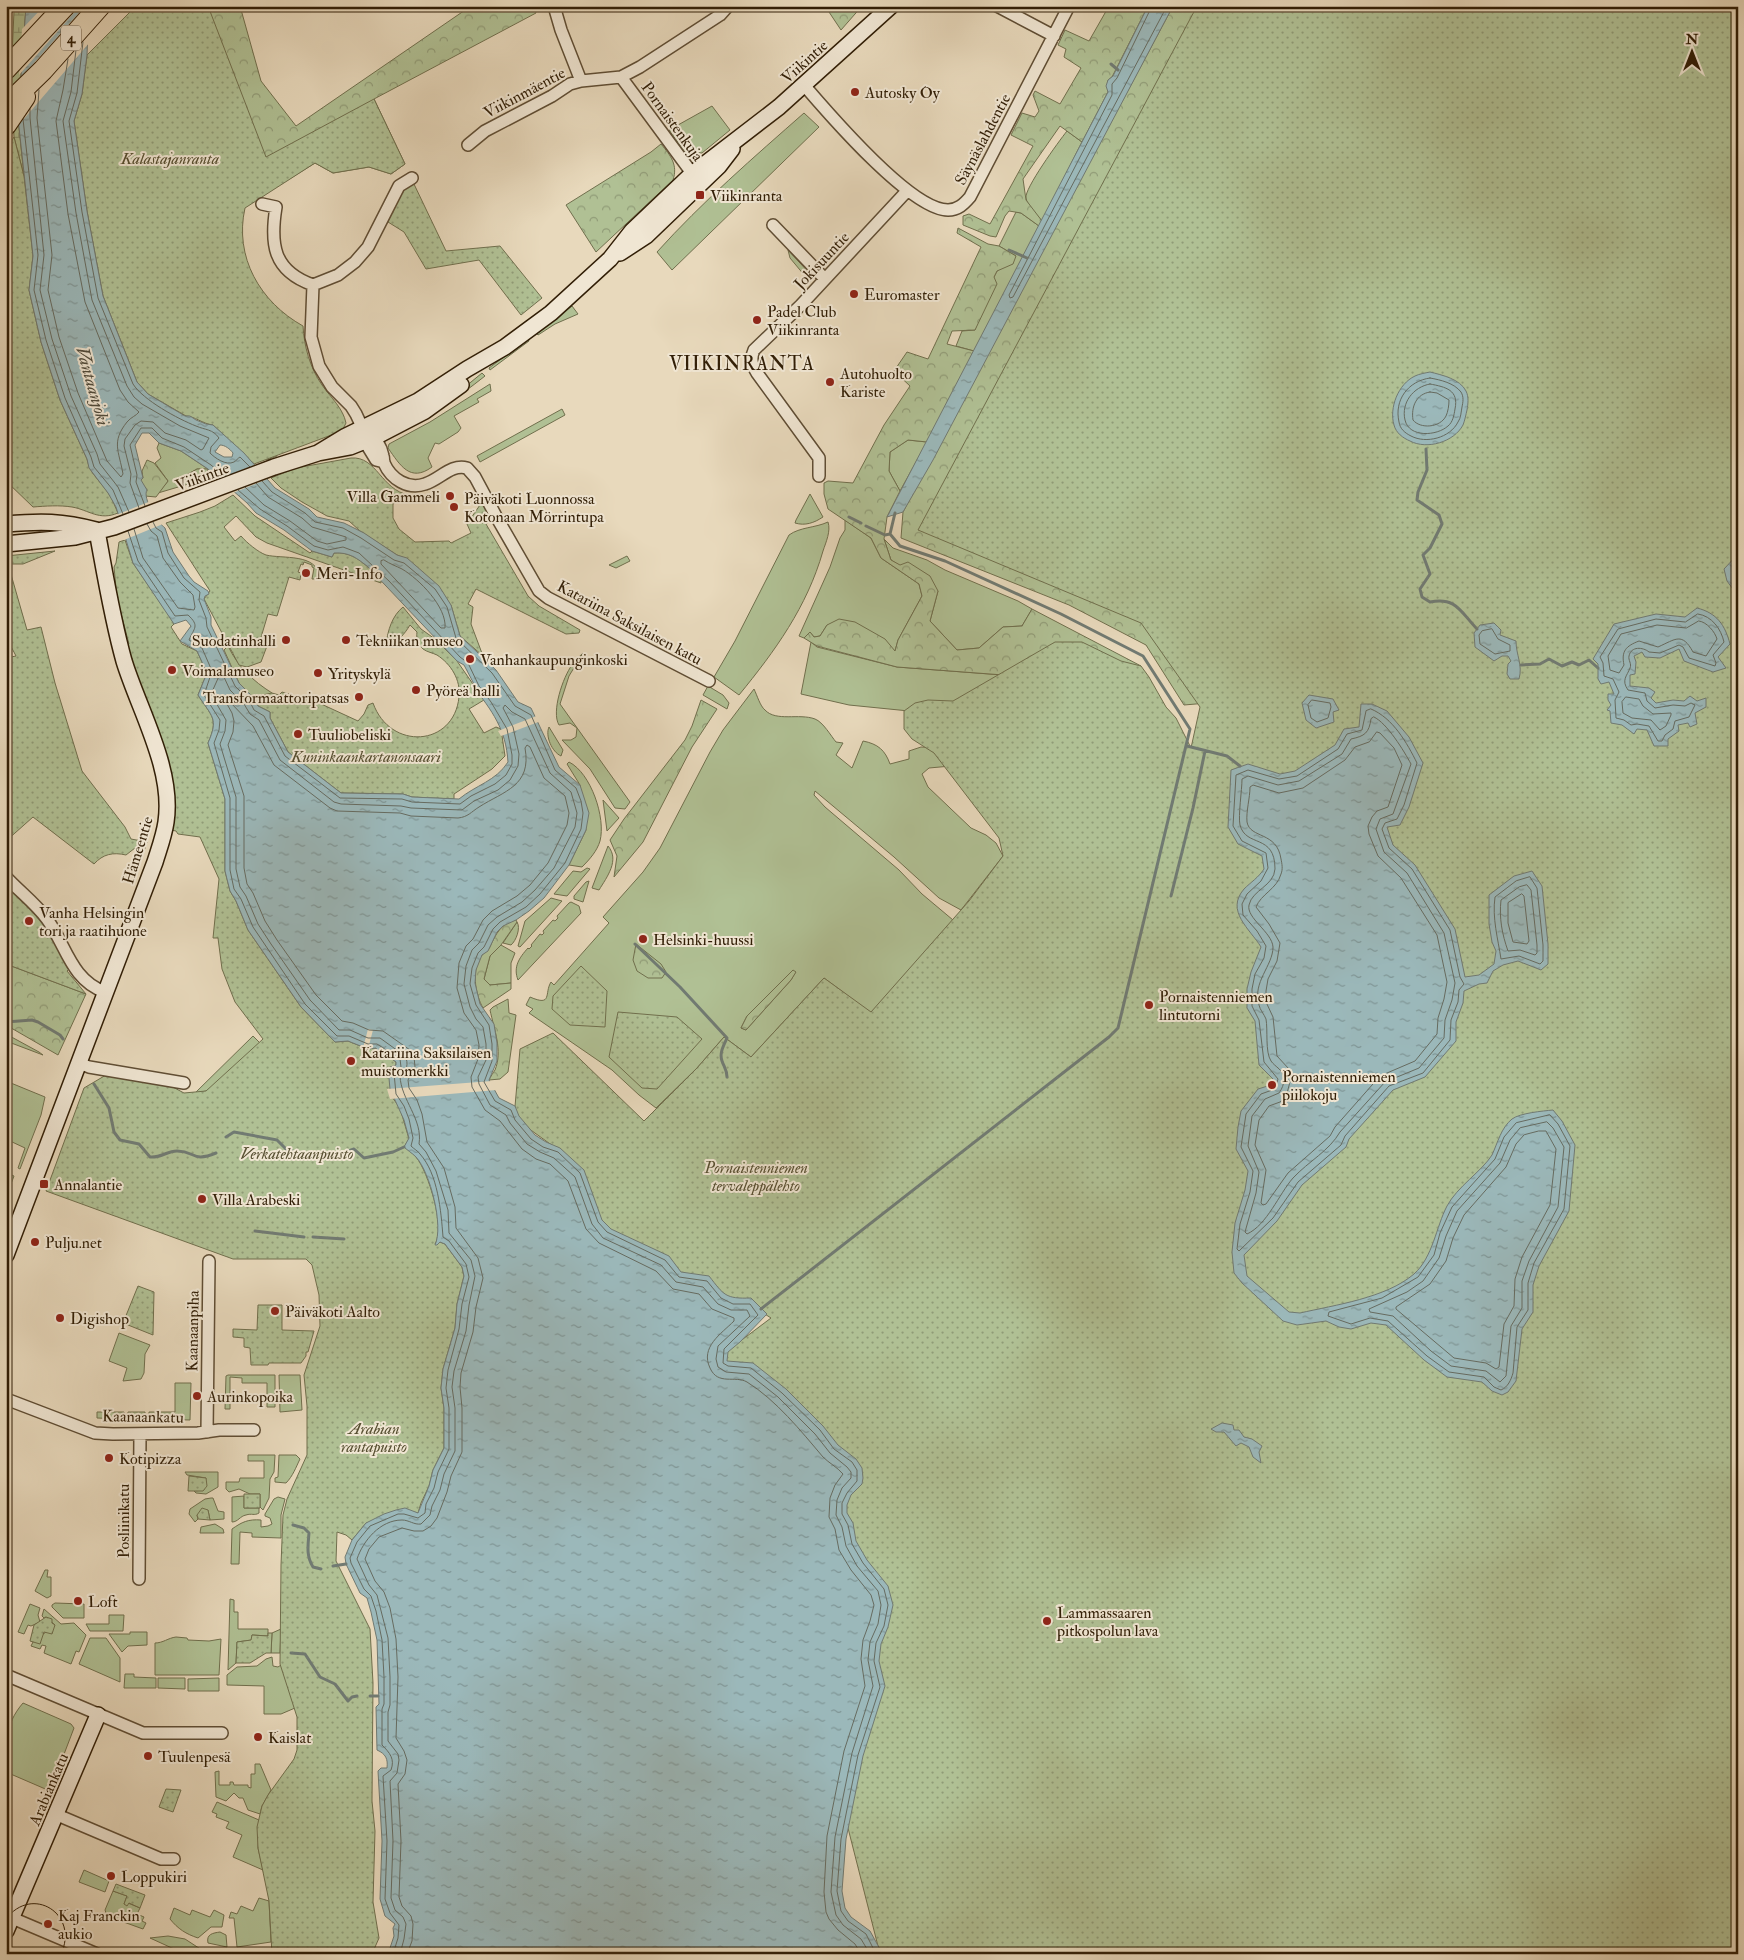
<svg xmlns="http://www.w3.org/2000/svg" width="1744" height="1960" font-family="'IM FELL Double Pica',serif">
  <style>
    .green { fill: #b0c094; stroke: #706f4d; fill-rule: evenodd }
    .forest { fill: url(#forest-crowns); stroke: #706f4d }
    .wetland { fill: url(#wetland-marsh); stroke: #706f4d }
    .park { fill: url(#park-dots); stroke: #706f4d }
    .water { fill: url(#water-ripples); stroke: #717a72; fill-rule: evenodd }
    .pier { fill: #e8d9bc }
    .lines { fill: none; stroke-linecap: round; stroke-linejoin: round }
    .shore { stroke: #666b60; stroke-width: 1 }
    .stream { stroke: #717a72; stroke-width: 3 }
    .street-casing { stroke: #5f4d34; stroke-width: 14 }
    .secondary-casing { stroke: #311e06; stroke-width: 18 }
    .highway-casing { stroke: #311e06; stroke-width: 22 }
    .street { stroke: #f0e6d3; stroke-width: 11 }
    .secondary { stroke: #f0e6d3; stroke-width: 15 }
    .highway { stroke: #e8d9bc; stroke-width: 20 }
    .tram { stroke: #311e06; stroke-width: 1 }
    .poi-dot { fill: #8f2418; stroke: #f0e6d3; stroke-width: 2 }
    .labels { text-anchor: middle; stroke-width: 4; stroke-linejoin: round; paint-order: stroke }
    .shield { fill: #f0e6d3; stroke: #6a5a44; stroke-width: 1 }
    .shield-label { font-size: 15px; font-weight: bold; fill: #311e06 }
    .street-label { font-size: 16px; fill: #311e06; stroke: #f0e6d3 }
    .poi-label { font-size: 16px; fill: #311e06; stroke: #f0e6d3; text-anchor: start }
    .park-label { font-size: 16px; font-style: italic; fill: #574f31; stroke: #f0e6d3 }
    .water-label { font-size: 18px; font-style: italic; fill: #514c3c; stroke: #f0e6d3 }
    .quarter-label { font-size: 19px; letter-spacing: 1px; fill: #311e06; stroke: #f0e6d3 }
  </style>
  <defs>
    <pattern id="forest-crowns" width="20" height="18" patternUnits="userSpaceOnUse" patternTransform="scale(1.25)"><rect width="20" height="18" fill="#b0c094"/><path d="M2 6a3 3 0 1 1 6 0M12 15a3 3 0 1 1 6 0" fill="none" stroke="#909b77"/></pattern>
    <pattern id="wetland-marsh" width="20" height="14" patternUnits="userSpaceOnUse" patternTransform="scale(1.25)"><rect width="20" height="14" fill="#b0c094"/><path d="M1 5h8M5 5V1M11 12h8M15 12V8" fill="none" stroke="#909b77"/></pattern>
    <pattern id="park-dots" width="8" height="8" patternUnits="userSpaceOnUse" patternTransform="scale(1.25)"><rect width="8" height="8" fill="#b0c094"/><path d="M2 2h.1M6 6h.1" fill="none" stroke="#909b77" stroke-width="1.8" stroke-linecap="round"/></pattern>
    <pattern id="water-ripples" width="26" height="14" patternUnits="userSpaceOnUse" patternTransform="scale(1.25)"><rect width="26" height="14" fill="#9bb8ba"/><path d="M2 4q2-2 4 0t4 0M15 11q2-2 4 0t4 0" fill="none" stroke="#7f9595"/></pattern>
  </defs>
  <rect width="100%" height="100%" fill="#e8d9bc"/>
  <filter id="stains"><feTurbulence type="fractalNoise" baseFrequency=".004" numOctaves="4"/><feColorMatrix values="0 0 0 0 .2 0 0 0 0 .09 0 0 0 0 .02 0 0 0 .5 -.17"/></filter>
  <radialGradient id="worn" r=".72"><stop offset=".6" stop-color="#630" stop-opacity="0"/><stop offset="1" stop-color="#630" stop-opacity=".3"/></radialGradient>
  <path class="green" d="M712,106l18,24 -28,23 -17,-1 -16,-22z
    M804,113l15,14 -147,143 -15,-18c45,-50 97,-95 147,-139z
    M1067,131l15,11 -40,79c-5,-6 -15,-16 -16,-23 -2,-9 33,-57 41,-67z
    M1016,212l5,1 18,13 -65,125 -18,-5 6,-15 13,-1 19,-53 3,-6 19,-15 -17,-10z
    M788,250l24,26 -2,6 -20,-24z
    M572,306l6,8 -23,10 -17,11 -2,-2z
    M528,339l1,2 -39,29 -1,-2z
    M482,373l3,3c-29,23 -57,42 -89,59l-2,-1 49,-29z
    M490,384l1,7 -14,8 2,3 -25,14 7,12 -3,4 -19,12 -4,-1 -7,15 4,9c-22,16 -32,-2 -44,-19l1,-4 41,-22z
    M562,409l3,6 -85,47 -3,-6z
    M908,440l19,2 -27,49 -11,-20 1,-19z
    M159,443l22,8 27,18h-11l-14,8 12,5 -37,11 10,-12 -13,-18 6,-5 -4,-10z
    M810,494l13,23c-9,6 -18,9 -28,6l1,-3z
    M845,520l26,18 10,20 38,26 3,12 -24,44 -3,11 -68,-26 -7,11 -6,1 -4,-5 -6,6 -5,-2 31,-69 10,-29 5,-8z
    M828,522c3,9 -2,20 -5,29 -16,56 -48,100 -84,144l-25,-18 21,-36 54,-106c11,-8 26,-7 39,-13z
    M884,539l9,9 34,12 18,10 73,31 14,8 -10,17 -19,1 -24,21 -22,2 -27,-29 8,-30 -47,-31z
    M627,556l3,5 -14,7 -7,-3z
    M811,642l6,5 80,20 199,15 -167,31 -80,-8 -48,-11z
    M228,646c10,21 25,35 44,47l1,4 -8,13 -26,-27 -15,-33z
    M583,653l-14,23 -9,28 70,98 -5,7 -10,-1 -25,-39 -28,-29h9l5,-3 1,-9 -7,-5 -11,2c-8,-13 4,-48 13,-60 3,-5 7,-8 11,-12z
    M708,686l15,9 6,8 -2,6 -24,-14z
    M754,689c3,6 6,17 11,21 11,12 34,3 50,9 8,3 16,17 21,23l7,1 -7,12 16,13 11,-27c15,3 22,9 27,23l19,-5v-8l12,-4 17,1 13,18 -22,2 -7,6 6,13 43,41 15,7 10,8 7,13 -42,54 -22,-12 -45,-41 -79,-66 -1,4 11,12 74,63 23,24 31,26 -82,93 -47,-35 -73,79 -27,-20 -27,31 -41,40 -17,-13 -27,-25 -83,-57 4,-4 -7,-4 4,-8c23,10 14,-4 21,-15l3,3 55,-62 -6,-6 40,-45 17,-24 50,-96 13,-22zM795,973l-4,7 -45,50 -5,-2 6,-12z
    M549,727l14,23 -2,6c-9,-4 -16,-20 -12,-29z
    M569,762c22,11 37,56 31,79 -3,10 -10,18 -18,26l-13,-2 17,-35 -6,-45 -13,-21z
    M603,800l16,18 -12,13z
    M608,846c12,14 -1,31 -9,44l-7,-2z
    M587,868l3,1 -23,27 -13,-2 19,-23 8,1z
    M589,881l-6,21 -9,-3v-3l12,-14z
    M551,898l11,3 -42,46 -2,-1 7,-25z
    M571,902l8,4 2,7 -63,67c-5,-13 1,-22 10,-32l1,1 3,-3 -1,-1 9,-11 2,1 2,-2 -1,-2 10,-11 2,1 3,-3 -1,-2 12,-13z
    M517,922c4,6 -1,19 -6,23l-8,-2z
    M501,945l14,8 -4,10v20l-21,2 -6,-6 6,-23z
    M6,1034l33,18 4,3 -37,-14z
    M253,1036l20,20 -67,35 -11,2z
    M6,1081l39,16 -4,18 -21,54 -2,-1 7,-20 -15,-7 1,-37 -5,-1z
    M7,1173l7,3 -8,21v-22z
    M119,1333l31,12 -5,9 -1,19 -3,6 -18,2 4,-13 -18,-7z
    M228,1375h47v32h-8v-24h-25v-5l-12,-1v32h-5l1,-33z
    M279,1375h21l2,35 -22,2z
    M175,1383h16l-1,37 -41,-1v-7h26z
    M97,1412h27v7l-27,-1z
    M128,1412h17v7h-17z
    M248,1455h27l-1,17 -4,7 -1,19 -6,12 -3,-3v-13h-10l-11,-5 -10,3 -3,-3v-7h13l1,-4h24v-17h-16z
    M279,1455h17l4,4c-4,8 -7,17 -14,24l-11,-1v-4l3,-1z
    M185,1472h33v15l-12,7 -10,-1 -2,-2 10,-1 2,-12 -19,-3z
    M244,1496v12h15v5c-5,3 -7,0 -13,2 -6,1 -8,7 -14,7v-25z
    M278,1497l7,2 -4,16v23l-29,-1v-4l-12,-1 -1,32h-8l1,-35c10,-7 16,-10 29,-9v7l7,-1 4,-2 -2,-6 -5,-2v-2l9,-15z
    M211,1498h2l5,13 6,1v7l-14,1 -2,-10 -11,5 1,4 -3,3 -6,-8 1,-5 15,-10z
    M215,1524l8,5 1,4h-24l1,-6z
    M45,1570h3l-1,7h4v19l-4,2 -12,-7z
    M230,1599l4,1v12h4v17h30v7l-16,-1v5l-15,2 -1,21 -8,7z
    M55,1603l29,1v14h-21l-11,-11v-2z
    M30,1604l10,4 -2,7 2,7 -9,4 -3,-1 -4,9 -6,-2z
    M44,1609l17,15 13,-1 12,12 -7,17 -3,-1 -5,13 -27,-11 2,-7 -4,-1 -2,4 -9,-3 2,-4 22,-17 -9,-8 -2,1 -2,-2z
    M109,1615h15l-1,16h-33l-4,-7h23z
    M281,1629l-1,24h-9l1,-20z
    M130,1632h17v13l-19,1 -6,6 -13,-18h21z
    M176,1637l11,1 1,2 21,1 12,-2 -2,36h-64v-32c8,0 13,-5 21,-6z
    M90,1638h16l14,20v24l-41,-18z
    M272,1657l1,9 5,1 3,-2 14,43 -14,6h-17v-28l-37,-1v-10l10,-8 20,-1 9,-7z
    M125,1674h9v3l22,1v10h-32z
    M158,1678h27v11l-27,-1z
    M219,1678v13h-31v-12z
    M23,1703l48,21 3,4 -24,63 -44,-19c0,-27 -2,-47 17,-69z
    M255,1764h5l11,26 -9,16 -2,8 -12,-4 -5,-12h-4l-5,-5 -8,8 -10,-4 -1,-25 4,-1v14h11v-3h3l1,3h14v2l3,1v-14h4z
    M217,1802l42,18 -1,28 5,22 -30,-13 9,-22 -16,-7 3,-6 -13,-5 1,-3 -5,-2z
    M84,1870l25,11 -4,11 -26,-10z
    M113,1891l14,5 -3,8 4,-1 12,5 -3,6 7,3 -2,4 4,2 -3,6 -36,-13 -2,-6z
    M259,1898l10,3 2,41 -34,5 -3,-29h-5l2,-6 6,2 4,-8 12,5z
    M174,1908l16,7 2,-5 18,7 4,-7 10,5 -2,12h-11l-13,11c-12,-4 -20,-9 -28,-19z
    M220,1932l6,3 1,12 -19,-4c-2,-9 5,-10 12,-11z
    M168,1936l17,3 23,15h-23l-35,-16z"/>
  <path class="forest" d="M148,6h92l21,75 35,45 175,-120h63l2,7 -162,86 31,65 -14,10 -22,-7 -36,6 -18,-10 -24,15 -43,7 -19,42 48,229 -10,4 -53,-47z
    M825,6h37l-21,24z
    M1109,6h39l-36,71 -4,3v12l-26,50 -22,-16 -37,53 3,21 16,21 -3,5 -18,-13 -12,-2 -4,5 -9,21 -6,-1 -27,-11v-9l6,-2 21,10 43,-78 -22,-11 11,-22 13,4 4,-6 -6,-16 2,-4 25,13 21,-36 -17,-11 2,-8 -8,-4 7,-15 24,11z
    M1173,6h27l-133,540 164,155 -47,4 -38,-60 -77,-40 -168,-67 2,-26z
    M661,144c10,12 17,21 12,36l-77,72 -30,-47 85,-53z
    M958,228l30,16 11,2 17,10 -3,8 -16,7 -3,6 3,7 -22,46 -23,1 -5,13 27,7 -47,91 -19,-2 -18,12 -1,19 11,20 -13,26 -3,22 7,21 9,5 8,-3 22,14 8,15 -8,30 27,29 22,-2 24,-21 19,-1 10,-17 109,57 -45,16 -199,-15 -80,-21 -13,-8 6,-6 4,5 6,-1 7,-11 12,-6 16,3 30,17 10,12 3,-11 24,-44 -3,-12 -38,-26 -10,-20 -43,-29 -4,-15v-11l4,-2 25,2 31,-58 26,-39 -16,-15 13,-19 21,7 53,-112 -24,-14z
    M147,460l7,3 14,18 -12,16 -11,-1 -5,-16 3,-2 -1,-7z
    M197,469h11l-2,6 -11,7 -12,-5z
    M701,700l16,9 -25,38 -49,95 -29,35 3,-21 -7,-16 14,-21 61,-79 7,-14z
    M516,920l1,2 -16,23 -11,11 -6,23 6,6 21,-2v6l-28,19c-8,-14 -12,-39 -1,-53 3,-3 6,-4 8,-8 5,-12 12,-25 26,-27z
    M636,944l25,20 5,8 -4,6h-14l-11,-7 -4,-11z
    M6,964l80,30 -28,61 -52,-30z
    M793,970l3,2 -5,8 -45,50 -5,-2 6,-12z
    M508,999l1,14 7,2 -8,57 -8,7 -11,1c2,-4 4,-7 6,-10 8,-19 -1,-41 -5,-60l3,-3z"/>
  <path class="wetland" d="M17,6h9l-8,112 6,58 -10,-39 -3,-58 3,-68z"/>
  <path class="park" d="M136,6h72l58,151 108,-58 31,65 -14,10 -22,-7 -36,6 -18,-10 -70,45c-11,49 15,94 58,118 1,20 7,42 19,59 9,13 21,23 24,38l-4,8 -88,33 -41,-39c-10,-1 -19,-9 -27,-9l-38,-22 -11,-12 -34,-86 -16,-85 -13,-90 8,-27 5,-39z
    M1197,6h541v1948h-858l-47,-185 -195,-351 133,-100 -28,-18 -27,6 -96,-47 -67,-113 -39,-28 6,-69 33,-16 91,88 53,-53 27,-31 27,20 73,-79 47,34 98,-111 34,-45 -4,-18 -65,-85 -22,-14 -8,-10v-18l11,-8 13,-3 25,1 102,-59h27l39,19 20,5 8,11 17,30 10,11 15,30 9,-41 -59,-84 -223,-93z
    M14,137l10,39 9,80 -4,34 12,52 19,58 27,59c3,15 14,23 22,35 4,6 6,13 9,19 -19,8 -29,-3 -46,-6 -13,-2 -26,-1 -39,0l-27,-26v-331z
    M413,182l33,69 54,-5 42,52 -21,17 -42,-55 -53,9 -22,-37 -16,-10c6,-17 10,-29 25,-40z
    M351,458c26,-2 30,32 58,37l-16,9v14l6,11 16,13 34,-1 2,2 20,-10 -4,-9 15,-22 10,18 -6,4 42,72 11,10 41,24 -1,3 -13,1 -90,-45 -8,15 5,3 -2,17 12,32 -23,-20 -9,-31 -44,-46 -10,-4 -37,-24 -11,-10 -22,-5 -25,-14 -21,-14 -10,-10 25,-10z
    M233,495l22,21 55,37 2,-2 20,6 2,-4c20,-2 33,13 47,26v4l-114,-40 -11,-6 -20,-21 -12,11 11,14 6,-5c6,7 17,16 25,19 16,4 52,-2 53,22l-3,2h-4l2,-11 -2,-1v-2l-8,-3 -1,3 -2,-1 -3,8 3,1 -1,7 -11,-3 -12,39 -9,-2 -9,30 8,2 -6,16 -14,5 -8,-2 -35,-66 6,-8 -44,-68 34,-11 15,-6z
    M125,540l8,23 39,57 2,4 -3,3 11,17 15,7 10,22 -9,22c14,22 21,23 10,48l17,56v72l5,20 6,10 12,29 53,77 34,35 13,-1 20,8 8,-1 20,14v3l-8,3 4,29 8,11 9,31 -5,8c4,3 9,6 12,10 12,14 30,72 19,87l5,-2 5,2 17,23 2,9 -7,28 -2,24 -12,41 -2,19 3,20v40l-11,22 -4,16 -8,17 -3,10 -4,-1 -48,11 -14,17 -6,-5 -9,-3 -1,29 34,68 3,54 -1,118 3,30 -2,71 6,36 -7,16h-100l-3,-53 -11,-53 -1,-21 5,-21 6,-11 26,-36 3,-9v-33l-17,-53 1,-99 2,-50 4,-16 20,-44v-49l-3,-31 16,-49 -1,-31 -7,-30 -6,-6h-73l-187,-68 38,-103 22,-13 63,10 15,8 22,-2 57,-52 -28,-37 -13,-33 -4,-31h-5l6,-59 -19,-42 -22,-3 -2,-3 -5,-1 -36,-159 -10,-26 4,-1 -12,-46 -3,-31 2,-4 3,-21z
    M55,551l-32,13h-15l19,66 14,-3 14,56 27,88 43,56 6,12 16,3 -3,9 -9,-3 -9,7c-13,-3 -23,-1 -32,9l-61,-47 -27,24v-183l10,-2 -10,-19v-81z
    M403,607l18,22 14,10 22,22 27,39 -15,9 15,24 12,-6 5,2 4,27 -13,13 -38,25v5l-42,-2 -9,-3 -62,-1 -53,-41 -18,-34v-6l-12,-6 -5,-9 19,-4 7,2 3,-3 37,11 39,18 6,-7 4,-9 5,-2c17,48 81,44 86,-6 2,-17 -8,-33 -22,-42 -4,-2 -10,-3 -14,-6 -5,-5 -7,-10 -6,-17l-7,-7c-6,10 -12,16 -22,22l-2,-3c2,-14 6,-28 17,-37z
    M6,885l28,27v2l7,2 30,51 -4,4 19,23 -80,-30z
    M581,966l26,25 -2,36 -35,-2 -18,-16 1,-13z
    M618,1012l59,5 25,22 -45,50 -15,-1 -33,-31z
    M138,1286l16,6 -1,43 -30,-12z
    M258,1305h24v25l32,1 -6,21h-2v4l-5,7h-32l-1,2h-17l-1,-17 -6,-1v-9l-11,-1v-8l24,1z
    M189,1476l17,2 1,8 -4,5h-15z
    M244,1494h16v14h-16z
    M202,1508l6,2 2,10 -12,-1 -1,-4z
    M46,1617l6,2v4l3,2 -3,9 -8,-2 -4,12 -10,-3 4,-16z
    M268,1633h4l-1,20h-5l-16,10h-14l1,-21 14,-2 1,-5 16,1z
    M166,1789l15,1 -8,22 -14,-5z
    M116,1884l29,11 -5,13 -11,-5 -2,3 -3,-2 3,-8 -14,-5z"/>
  <path class="water" d="M26,6h63l-2,49 -5,39 -8,27 13,90 16,85 34,86 11,12 37,22h5l6,4 10,4 7,1 31,28 31,35 34,21 8,8 27,6 20,10 33,22 10,3 32,28 12,19 9,31 36,34 22,32 13,6 28,59 21,18 9,28 -3,17 -17,35 -25,33 -15,13 -13,9 -13,6 -6,6 -9,19 -6,4 -6,15 -1,13 5,21 14,20 3,19v18l-8,19 10,18 16,8 4,10 16,19 11,7 14,6 24,22 18,50 9,9 58,27 12,16 28,4c15,19 16,23 42,22l16,16 -27,28 -12,10 -1,9 26,2 33,26 37,37 15,19 18,14 6,9 1,10 -1,6 -11,11 -4,10v8l6,10 3,18 11,19 21,26 5,19 -5,22 -7,17 -2,17 6,25 -22,70 -17,83 -4,52 3,17 6,9 19,14 11,20v3h-493l6,-18 -1,-8 2,-4 -10,-8 -5,-17 2,-58 -4,-70 3,-3h6c1,-9 -1,-14 -10,-18l-1,-43 3,-3 -2,-64 -6,-28 -4,-14 -7,-5 -14,-29 -1,-7 7,-17 14,-17 18,-9 12,-4 9,-2 13,5 11,-27 4,-16 11,-22v-40l-3,-20 2,-19 12,-41 2,-24 7,-28 -2,-9 -17,-23 -5,-2 -3,3h-2c9,-19 -5,-73 -19,-88 -4,-4 -9,-7 -12,-10l5,-9 -5,-18 -14,-31 -2,-21 8,-3v-3l-9,-7 -9,-2 -2,-5 -8,1 -20,-8 -13,1 -34,-35 -53,-77 -12,-29 -6,-10 -5,-20v-72l-17,-56c11,-25 4,-26 -10,-48l9,-22 -10,-22 -17,-10 11,-15 -5,-6 -12,4 -41,-61 -17,-56 -8,-14 -19,-25 -2,-9 -27,-59 -19,-58 -12,-52 4,-34 -15,-138zM142,433h7l10,10 22,8 27,18 39,34 9,10 28,17 28,21 20,6 2,-4c15,-1 23,5 34,14l89,94 7,4 10,19 -1,2c19,25 33,43 35,76 -12,19 -32,23 -49,37l-47,-2 -9,-3 -62,-1 -53,-41 -18,-34v-6l-12,-6 -5,-9 -14,-14 -28,-58v-8l-7,-18 1,-3 4,-2 -1,-3 -14,-9 -5,-6 -16,-24 -8,-24c-7,-5 -23,-30 -18,-38l-6,-10 2,-2 -8,-33zM220,445c5,0 10,4 13,8l-1,4h-8l-9,-5z
    M1148,6h25l-240,454 -30,52 -16,5 221,-425 -2,-6 2,-6 5,-4z
    M1430,372c12,3 30,7 36,19 3,6 2,13 1,19 -1,4 -2,10 -4,15 -9,17 -36,25 -53,16 -7,-3 -14,-8 -16,-16 -5,-17 4,-41 21,-49 4,-2 10,-3 15,-4z
    M1738,554v42l-11,-15 -3,-12z
    M1697,608c20,5 28,17 33,36l-12,13 8,11 -13,4 -29,-11 -5,-12 -19,9 -15,-1 -3,-5 -8,4 2,6 -1,12 -5,1v11l19,2 6,4 -4,6 5,5 17,-3 11,1 6,-5 7,5 9,-3v9l-11,6 2,11 -7,3 -2,-4 -10,2 1,6 -11,8v7h-14l-7,-16 -10,-1 -3,5 -12,-9 -11,-2 -1,-12 -3,-1 4,-5 -3,-5v-6h6l-5,-12 -8,2 -3,-5v-15l-5,-5 21,-35 42,-10 29,3z
    M1494,623l7,7 -1,5 16,6c0,14 7,24 3,38h-9l-3,-5 1,-10 3,-3 -3,-5h-6l-8,5 -19,-14 -1,-14 6,-8z
    M1309,695l24,4 6,11 -6,2 1,10 -18,6 -10,-8 -4,-17z
    M1361,704h11l15,7 22,26 14,26 -14,44 -9,18 -13,2 6,18 22,20 40,64 10,48 14,-2 15,-11 2,-13 -4,-9 -3,-18v-29l25,-19 18,-5 10,15 6,58v20l-7,6 -23,-9 -15,4 -10,6 -6,12 -8,1 -15,7 -1,12 -7,19v19l-31,36 -32,13 -44,49 -3,8 -44,38 -25,36 -33,34 3,21 42,36 11,1c35,-8 86,-15 114,-39 19,-17 22,-47 33,-68 10,-19 35,-35 45,-51 6,-13 9,-27 20,-36 8,-6 31,-8 41,-9l9,11 13,24 -6,66 -30,55 -6,19v27l-11,17 -6,52 -8,11 -6,3 -10,-4 -10,-9 -35,-5 -23,-17 -38,-35 -15,-2 -20,6 -12,-2 -13,-6 -29,4 -14,-4 -41,-38 -8,-10 -2,-21 3,-29 10,-33 3,-19 -12,-22 2,-22 3,-16 17,-22 13,-4 2,-6 -14,-14 -4,-44 -8,-13v-19l4,-17 10,-25c-11,-18 -36,-36 -17,-58 7,-7 14,-11 20,-20l-2,-13 -24,-12 -10,-17 3,-57 17,-6 32,10 15,-3 40,-26 9,-16 15,-2z
    M1222,1423l11,2 1,5h5l5,7 8,2 10,7 -3,6 2,11 -8,-6 -4,-10 -8,-4 -5,3 -12,-14h-8l-5,-3z"/>
  <path class="pier" d="M44,6h36l-61,69 3,-46z
    M85,6h7l-2,36 -73,85 1,-46z
    M257,464l13,14 -37,15 -15,-13z
    M151,501l12,23 -39,16 -8,-25z
    M539,715l2,6 -40,15 -3,-5z
    M368,1029l5,1 -5,19 -5,-1z
    M492,1081l5,9 -107,9 -3,-10z"/>
  <g class="lines">
    <path class="shore" d="M1152,6l-35,72 -5,6v11l-103,200 1,3 3,-1 154,-291
      M83,42l-6,51 -8,28 13,91 16,86 35,86c10,16 45,35 63,42 9,4 17,3 23,12l-8,9 -1,6c5,5 16,13 24,9 2,-1 4,-4 6,-5l10,10
      M76,50l-5,42 -8,29 13,92 16,87 35,86 7,11 8,7 38,22 29,12 -6,11 -2,1 -15,-10 -21,-7 -12,-11 -12,-1 -6,4 -10,14 -1,7 7,28 -1,9 9,25
      M39,90l-2,28 15,137 -4,35 11,47 19,56 29,68 14,16 2,-3c-4,-23 -12,-32 4,-52 4,-5 9,-6 12,-10l-11,-10 -8,-12 -35,-88 -17,-88 -12,-93 7,-31 5,-31
      M30,109v9l14,137 -4,35 12,49 19,57 26,58 3,10 18,23 11,25
      M23,119l15,136 -4,35 12,50 19,58 26,59 3,10 19,23 10,24
      M1430,378c11,2 24,5 31,14 3,5 2,10 1,15 -1,5 -1,11 -4,15 -8,16 -32,22 -47,14 -6,-3 -11,-7 -12,-14 -5,-22 9,-41 31,-44z
      M1430,384c16,3 29,6 25,25 -1,6 -2,13 -7,17 -11,10 -39,12 -43,-6 -4,-17 8,-33 25,-36z
      M1430,392l7,1 12,7c0,5 -1,12 -3,16 -6,12 -26,13 -33,4 -2,-13 3,-26 17,-28z
      M262,481l10,11 33,21 10,9 28,6 18,10 33,22 10,3 31,26 12,18 9,31 36,35 23,33 16,9 24,55 21,18 5,13 2,12 -2,16 -16,34 -25,31 -14,13 -26,15 -7,7 -9,18 -6,6 -6,15 -2,16 6,21 13,20 3,19v17l-8,21 11,19 16,9 4,10 16,19 12,8 15,5 22,21 18,49 9,10 58,28 14,17 28,4 14,17 12,6h17l8,11 -34,34 -1,14 5,3 23,2 31,25 38,37 14,19 18,13 5,8v11l-10,12 -5,10v11l6,11 4,19 11,19 21,26 4,16 -4,21 -8,17 -2,18 6,26 -22,68 -17,84 -4,52 4,20 7,10 18,13 10,20
      M245,487l19,18 26,16 27,20 10,3 19,-4v-3l-34,-10 -10,-9 -34,-21 -12,-14
      M145,506l-9,-24 1,-7 -7,-30 11,-17h11l10,10 22,9 27,18 13,11
      M153,522l3,6 6,4 6,21 16,25 16,14 -1,8 7,18 1,9 28,59 14,14 5,10 10,6 21,40 55,42 62,1 10,3 48,2 11,-8 24,-12 11,-9 6,-11v-9l-5,-26 -16,-27 -12,-16 -11,-23 -8,-6 -71,-76 -30,-28 -16,-6 -15,3 -14,-4 -27,-20 -27,-17 -22,-19
      M134,529l9,29 35,50 16,2 1,-3 -2,-12 -13,-13 -17,-24 -6,-22 -6,-5 -4,-7
      M128,531l10,30 37,55 13,-1c12,11 6,13 1,25l13,8 10,23 -8,24 16,25 -1,10 -5,13 16,55v72l4,19 7,10 12,28 52,77 32,32h12l19,8h9l23,15 1,8 -7,6 2,21 8,12 5,13 4,19 -2,8c3,3 7,5 9,8 18,20 21,57 23,83l6,4 17,23 3,13 -7,27 -3,25 -11,41 -2,18 3,20v41l-11,23 -4,16 -8,16 -1,9 -7,5 -14,-4h-6l-28,12 -13,16 -7,16 1,5 13,26 7,7 5,15 6,29 2,37v27l-2,5v36c8,8 13,14 9,25l-8,6 4,65 -2,58 5,14 9,12 -1,13 -5,16
      M384,560c6,4 12,6 18,9 17,10 45,38 43,59h-4l-60,-64v-3z
      M1698,614c14,2 23,15 26,28l-11,13 3,8 -1,3 -26,-8 -6,-11 -4,-2 -19,8 -11,-1c-6,-5 -18,-6 -20,4 -1,4 3,8 1,12 -3,8 -9,12 -2,22l17,3 2,8 8,7 18,-3 12,1 6,-3 4,2 -6,12 -14,4 -2,8 -8,6 -3,6h-4l-9,-15 -12,-2 -6,1 -7,-5 -8,-2 -1,-18 4,-8 -6,-13 -9,-3 -1,-13 -3,-6 18,-28 38,-10 29,3z
      M1699,621c8,1 16,11 18,18l-11,17 -13,-4c-11,-20 -17,-13 -35,-5l-19,-6c-13,5 -18,10 -15,24l-5,8 -9,-3 -2,-14 13,-22 36,-9 29,3z
      M1492,629l6,10 12,6v6l-15,3 -15,-10 -1,-9 3,-4z
      M1626,697l13,2 4,7 10,8 18,-1v2l-5,11 -6,4 -9,-10 -19,-2 -9,-5 -1,-11z
      M1312,700l18,3 1,4 -3,11 -11,4 -6,-4 -3,-13z
      M1371,709c22,9 36,34 46,54l-13,42 -7,14 -12,4 -3,6 7,19 23,21 38,61 10,47 4,7 -5,6 -1,12 -7,18 -1,20 -27,33 -34,13 -44,50 -4,9 -43,37 -25,36 -34,33 -2,-2 3,-25 10,-32 3,-21 -12,-24 5,-33 15,-20 14,-5 3,-10 -14,-17 -5,-42 -7,-14v-17l3,-15 9,-16 2,-12 -9,-15 -14,-16 -1,-11 5,-10 14,-13 7,-13 -2,-15 -24,-12 -9,-15 3,-51 12,-5 31,9 18,-3 41,-27 9,-15 15,-4 4,-19z
      M1374,717c13,6 30,34 37,47l-18,50 -13,5 -4,10 8,23 23,21 37,60 11,50 -3,17 -7,20 -1,18 -25,30 -34,14 -45,50c-11,19 -31,29 -47,46 -14,16 -26,47 -46,56l-2,-2 11,-39 3,-21 -11,-26 4,-30 13,-17 14,-6c3,-4 5,-9 5,-14 0,-9 -9,-12 -13,-18 -6,-9 -3,-31 -5,-42 -2,-5 -6,-9 -7,-14 -7,-23 14,-39 14,-58 -1,-15 -27,-29 -24,-42 3,-15 25,-19 26,-36 0,-36 -29,-21 -35,-44 -2,-9 2,-35 2,-46l6,-3 30,9 21,-4 43,-27 9,-15c14,-3 18,-6 20,-20z
      M1377,732l3,1 14,15 8,17 -14,42 -11,4 -5,6 -4,9 1,8 9,22 23,22 36,57 10,47 -3,17 -6,19 -1,16 -22,27 -35,15 -45,51 -5,9 -42,37 -22,31 -3,1 -2,-2 5,-33 -11,-25 4,-25 10,-14 11,-4 6,-5 5,-19 -2,-9 -12,-13 -4,-39 -7,-15v-11l2,-12 9,-18 3,-18 -11,-19 -13,-17c5,-13 21,-18 25,-33 2,-5 1,-10 0,-15 -4,-28 -31,-20 -34,-37 -1,-11 3,-24 3,-35l3,-2 26,8 24,-5 42,-28 10,-13 14,-5z
      M1530,877l7,11 6,57v16l-3,3 -21,-8 -18,3c-3,-20 -9,-41 -6,-62l21,-16z
      M1527,885l4,5 6,55v8l-2,2 -15,-5 -12,1c-6,-17 -9,-33 -7,-51l18,-13z
      M1522,894l2,2 5,45 -2,3 -14,-2 -5,-19v-20z
      M1550,1115l8,9 12,22 -6,63 -30,54 -6,20v27l-11,17 -4,46c-2,7 -5,14 -12,17l-7,-3 -10,-10 -35,-5 -22,-16 -39,-35 -18,-3 -19,6 -23,-8 1,-4 53,-14 36,-21 16,-22 6,-22 12,-26 43,-48 9,-22 12,-14z
      M1547,1122l6,6 11,19 -6,60 -29,54 -7,20v27l-11,18 -5,50 -6,6 -14,-11 -35,-5 -20,-15 -38,-35 -23,-4 -1,-3 38,-17 16,-11 16,-23 7,-22 11,-25 43,-48 10,-23 10,-12z
      M1539,1131h7l10,18 -6,56 -28,52 -7,22 -1,27 -10,18 -5,43 -3,2 -10,-6 -32,-5 -58,-49v-2l34,-23 16,-23 7,-23 11,-23 42,-48 10,-23 8,-9z
      M400,1954l4,-15 2,-15 -3,-7 -8,-7 -4,-12 2,-57 -3,-60 7,-8 2,-13 -1,-6 -10,-13v-29l2,-7v-28l-2,-39 -11,-43 -8,-10 -12,-26c6,-18 23,-39 45,-39 7,0 12,5 19,4l9,-9 2,-9 8,-16 4,-16 11,-23v-43l-3,-21 2,-16 12,-40 3,-26 6,-29 -4,-16 -22,-27 -1,-23 -12,-39 -10,-19 -7,-8c4,-25 -18,-44 -19,-68 7,-6 9,-12 5,-20l-25,-18h-12l-18,-8h-11l-29,-30 -39,-56 -13,-20 -12,-28 -6,-9 -4,-18v-72l-16,-53 5,-13 1,-11 -15,-26 9,-20 3,1 7,15 14,14 6,10 9,6 21,40 54,42 7,2 60,2 10,2 51,2 12,-9 24,-11 12,-10 8,-14 1,-12 -6,-27 -10,-19 2,-3 7,7 13,7 25,54 21,19 6,21 -2,14 -21,41 -19,22 -13,12 -25,15 -9,8 -9,18 -7,7 -6,16 -2,18 6,23 6,12 7,8 3,17v16l-8,17 1,7 11,21 16,10 4,8 17,21 13,8 14,6 21,19 17,47 11,14 58,27 15,17 27,5 15,17 13,6h16l3,6 -32,30 -2,13 2,8 8,5 23,2 29,23 37,37 15,19 17,14 4,5v6l-9,10 -5,12 -1,15 6,12 4,19 11,20 21,25 3,14 -3,19 -8,18 -2,18 5,26 -21,67 -17,84 -4,55 5,23 7,10 18,14 9,15
      M407,1954l5,-13 1,-17 -2,-8 -9,-10 -3,-9 2,-56 -3,-57 7,-10 2,-14 -3,-9 -8,-13 2,-61 -2,-38 -6,-31 -6,-16 -9,-11 -10,-22 4,-10 10,-12 23,-9 12,3h9l8,-5 6,-8 10,-26 4,-16 11,-24v-44l-2,-21 1,-14 12,-41 3,-25 7,-29 -5,-20 -22,-30 -1,-21 -11,-39 -17,-26 -5,-28 -5,-14 -8,-12 -1,-8 7,-13 -1,-10 -4,-7 -27,-19 -14,-1 -16,-7 -11,-2 -26,-26 -39,-55 -12,-19 -12,-28 -6,-9 -3,-16v-72l-16,-51 5,-13 1,-11 -2,-8 -5,-9 2,-3 24,25 21,39 56,43 7,3 63,2 11,3 47,2c10,-1 13,-6 21,-11 25,-16 53,-21 46,-59l2,-3 3,2 14,31 21,18 4,17 -2,12 -19,38 -18,22 -13,11 -25,15 -9,9 -10,19 -7,7 -7,17 -2,25 7,25 12,17 3,15 -1,14 -7,18 1,10 13,23 15,11 22,28 14,10 14,5 18,17 18,48 13,14 57,28 17,18 26,5 13,15 22,9v3c-13,13 -34,26 -24,47 8,18 25,7 37,14 29,18 54,49 76,75 6,6 14,10 20,17l-8,11 -5,13 -1,19 6,12 4,21 12,20 20,25 3,10 -4,16 -7,19 -2,19 4,27 -21,65 -17,85 -3,56 2,20 3,7 9,11 17,14 6,10"/>
    <path class="stream" d="M1111,64l7,6
      M1009,250l18,8
      M1426,449l1,21 -9,22 -1,8 22,15 3,9 -12,24 -7,7 7,19 -10,15 2,8 8,5c26,-5 30,9 47,27
      M849,517l12,6
      M866,526l19,9 5,-1
      M1521,665l19,-1 9,-5 13,7 10,-4 7,3 10,-5 9,8
      M1187,746l40,10 13,10
      M1171,896l22,-88 12,-57
      M635,944l45,43 47,51c-3,7 -8,15 -5,23 2,6 5,9 5,16
      M6,1022l26,-2 6,2 22,13 3,4
      M94,1084l15,24 5,24 6,8 19,4 11,13c11,1 17,-6 27,-6 19,0 15,12 39,2
      M226,1137l8,-5 43,8 10,10 20,4 36,-1 11,-4 10,9 29,-6 11,-5
      M255,1231l49,6
      M313,1237l31,2
      M761,1309l348,-272 9,-9 72,-299 -47,-73 -82,-42 -116,-53 -45,-15 -10,-12 5,-21
      M293,1525l11,3 5,5c-1,12 -3,23 4,34l8,2
      M333,1566l13,-2
      M291,1653l14,1 15,23 15,7 13,17 4,-4 5,-1
      M370,1696h8"/>
    <g class="street-casing">
      <path id="street" d="M554,6l7,24 20,51
        M997,6l57,30
        M621,77l76,103
        M804,85c24,28 107,125 144,125 10,0 16,-6 22,-13l99,-191
        M468,145l17,-14 67,-35 18,-12 11,-3 40,-4 19,-10 80,-52 8,-9
        M262,204l14,3c-6,37 -3,64 37,78
        M773,225l52,54
        M369,433c7,5 12,14 14,23 1,3 0,4 1,7 7,16 24,27 41,21 16,-5 25,-20 42,-16l8,9 22,41 42,73 9,7 161,83
        M384,462l-8,-2 -11,-18 -2,-13 -7,-15 -5,-8 -19,-19 -13,-21 -3,-11 -5,-18 2,-52 25,-10 17,-13 13,-15 31,-61 13,-8
        M819,476v-18l-62,-85c-5,-8 -7,-14 -3,-23l47,-45 106,-114
        M6,877c13,14 30,27 41,42 19,26 24,61 58,73
        M79,1063l10,4 95,16
        M6,1399l89,34 18,1 85,-1 21,-3h35
        M207,1432l2,-171
        M139,1579l1,-145
        M6,1675l137,58h79
        M55,1814l106,45h13
        M12,1918l85,36"/>
    </g>
    <g class="secondary-casing">
      <path id="secondary" d="M620,253l26,-17 73,-70 13,-17
        M318,453l28,-17 72,-35 49,-32 38,-22 46,-34 59,-54 22,-28 60,-57 87,-67 112,-101
        M6,524c35,-3 56,-3 90,6
        M6,544l69,-7 39,-10 160,-60 44,-14 32,-6 25,-10 50,-26 36,-26
        M6,1255l149,-393c4,-13 9,-26 11,-40 8,-53 -27,-112 -42,-161 -12,-43 -19,-87 -27,-130
        M6,1931l92,-216"/>
    </g>
    <g class="highway-casing">
      <path id="highway" d="M6,69l59,-63
        M6,106l37,-36 57,-64
        M6,125l19,-28"/>
    </g>
    <use href="#street" class="street"/>
    <use href="#secondary" class="secondary"/>
    <use href="#highway" class="highway"/>
    <path class="tram" d="M6,1919c26,-35 74,-5 55,35"/>
  </g>
  <g class="poi-dot">
    <circle cx="855" cy="92" r="5"/>
    <rect x="695" y="190" width="10" height="10" rx="2.5"/>
    <circle cx="854" cy="294" r="5"/>
    <circle cx="757" cy="320" r="5"/>
    <circle cx="830" cy="382" r="5"/>
    <circle cx="450" cy="496" r="5"/>
    <circle cx="454" cy="507" r="5"/>
    <circle cx="306" cy="573" r="5"/>
    <circle cx="286" cy="640" r="5"/>
    <circle cx="346" cy="640" r="5"/>
    <circle cx="470" cy="659" r="5"/>
    <circle cx="172" cy="670" r="5"/>
    <circle cx="318" cy="673" r="5"/>
    <circle cx="416" cy="690" r="5"/>
    <circle cx="359" cy="697" r="5"/>
    <circle cx="298" cy="734" r="5"/>
    <circle cx="29" cy="921" r="5"/>
    <circle cx="643" cy="939" r="5"/>
    <circle cx="1149" cy="1005" r="5"/>
    <circle cx="351" cy="1061" r="5"/>
    <circle cx="1272" cy="1085" r="5"/>
    <rect x="39" y="1179" width="10" height="10" rx="2.5"/>
    <circle cx="202" cy="1199" r="5"/>
    <circle cx="35" cy="1242" r="5"/>
    <circle cx="275" cy="1311" r="5"/>
    <circle cx="60" cy="1318" r="5"/>
    <circle cx="197" cy="1396" r="5"/>
    <circle cx="109" cy="1458" r="5"/>
    <circle cx="78" cy="1601" r="5"/>
    <circle cx="1047" cy="1621" r="5"/>
    <circle cx="258" cy="1737" r="5"/>
    <circle cx="148" cy="1756" r="5"/>
    <circle cx="111" cy="1876" r="5"/>
    <circle cx="48" cy="1924" r="5"/>
  </g>
  <g class="labels">
    <rect class="shield" x="61" y="25.5" width="20" height="25" rx="4"/>
    <g class="shield-label">
      <text x="71" y="43">4</text>
    </g>
    <g class="street-label">
      <text transform="translate(804 61) rotate(-42)" y="6">Viikintie</text>
      <text transform="translate(524 92) rotate(-28)" y="6">Viikinmäentie</text>
      <text transform="translate(673 121) rotate(54)" y="6">Pornaistenkuja</text>
      <text transform="translate(982 139) rotate(-62)" y="6">Säynäslahdentie</text>
      <text transform="translate(821 260) rotate(-47)" y="6">Jokisuuntie</text>
      <text transform="translate(202 476) rotate(-20)" y="6">Viikintie</text>
      <text transform="translate(630 622) rotate(28)" y="6">Katariina Saksilaisen katu</text>
      <text transform="translate(137 850) rotate(-73)" y="6">Hämeentie</text>
      <text transform="translate(192 1331) rotate(-89)" y="6">Kaanaanpiha</text>
      <text transform="translate(143 1416) rotate(1)" y="6">Kaanaankatu</text>
      <text transform="translate(123 1521) rotate(-90)" y="6">Posliinikatu</text>
      <text transform="translate(48 1789) rotate(-67)" y="6">Arabiankatu</text>
    </g>
    <g class="poi-label">
      <text x="865" y="98">Autosky Oy</text>
      <text x="710" y="201">Viikinranta</text>
      <text x="864" y="300">Euromaster</text>
      <text x="767" y="317">Padel Club<tspan x="767" dy="18">Viikinranta</tspan></text>
      <text x="840" y="379">Autohuolto<tspan x="840" dy="18">Kariste</tspan></text>
      <text x="440" y="502" text-anchor="end">Villa Gammeli</text>
      <text x="464" y="504">Päiväkoti Luonnossa<tspan x="464" dy="18">Kotonaan Mörrintupa</tspan></text>
      <text x="316" y="579">Meri-Info</text>
      <text x="276" y="646" text-anchor="end">Suodatinhalli</text>
      <text x="356" y="646">Tekniikan museo</text>
      <text x="480" y="665">Vanhankaupunginkoski</text>
      <text x="182" y="676">Voimalamuseo</text>
      <text x="328" y="679">Yrityskylä</text>
      <text x="426" y="696">Pyöreä halli</text>
      <text x="349" y="703" text-anchor="end">Transformaattoripatsas</text>
      <text x="308" y="740">Tuuliobeliski</text>
      <text x="39" y="918">Vanha Helsingin<tspan x="39" dy="18">tori ja raatihuone</tspan></text>
      <text x="653" y="945">Helsinki-huussi</text>
      <text x="1159" y="1002">Pornaistenniemen<tspan x="1159" dy="18">lintutorni</tspan></text>
      <text x="361" y="1058">Katariina Saksilaisen<tspan x="361" dy="18">muistomerkki</tspan></text>
      <text x="1282" y="1082">Pornaistenniemen<tspan x="1282" dy="18">piilokoju</tspan></text>
      <text x="54" y="1190">Annalantie</text>
      <text x="212" y="1205">Villa Arabeski</text>
      <text x="45" y="1248">Pulju.net</text>
      <text x="285" y="1317">Päiväkoti Aalto</text>
      <text x="70" y="1324">Digishop</text>
      <text x="207" y="1402">Aurinkopoika</text>
      <text x="119" y="1464">Kotipizza</text>
      <text x="88" y="1607">Loft</text>
      <text x="1057" y="1618">Lammassaaren<tspan x="1057" dy="18">pitkospolun lava</tspan></text>
      <text x="268" y="1743">Kaislat</text>
      <text x="158" y="1762">Tuulenpesä</text>
      <text x="121" y="1882">Loppukiri</text>
      <text x="58" y="1921">Kaj Franckin<tspan x="58" dy="18">aukio</tspan></text>
    </g>
    <g class="park-label">
      <text x="170" y="164">Kalastajanranta</text>
      <text x="366" y="762">Kuninkaankartanonsaari</text>
      <text x="297" y="1159">Verkatehtaanpuisto</text>
      <text x="756" y="1173">Pornaistenniemen<tspan x="756" dy="18">tervaleppälehto</tspan></text>
      <text x="374" y="1434">Arabian<tspan x="374" dy="18">rantapuisto</tspan></text>
    </g>
    <g class="water-label">
      <text transform="translate(93 386) rotate(74)" y="6">Vantaanjoki</text>
    </g>
    <g class="quarter-label">
      <text x="742" y="370">VIIKINRANTA</text>
    </g>
  </g>
  <rect width="1744" height="1960" fill="none" stroke="#e8d9bc" stroke-width="25"/>
  <rect x="8" y="8" width="1729" height="1945" fill="none" stroke="#311e06" stroke-width="2.5"/>
  <rect x="12" y="12" width="1719" height="1935" fill="none" stroke="#311e06"/>
  <g transform="translate(1692 52)" stroke="#f0e6d3" stroke-width="4" paint-order="stroke">
  <path d="M0-4L9 19L0 12L-9 19Z" fill="#311e06"/>
  <text y="-8" font-size="14" font-weight="bold" text-anchor="middle" fill="#311e06">N</text>
  </g>
  <rect width="100%" height="100%" filter="url(#stains)"/>
  <rect width="100%" height="100%" fill="url(#worn)"/>
</svg>
